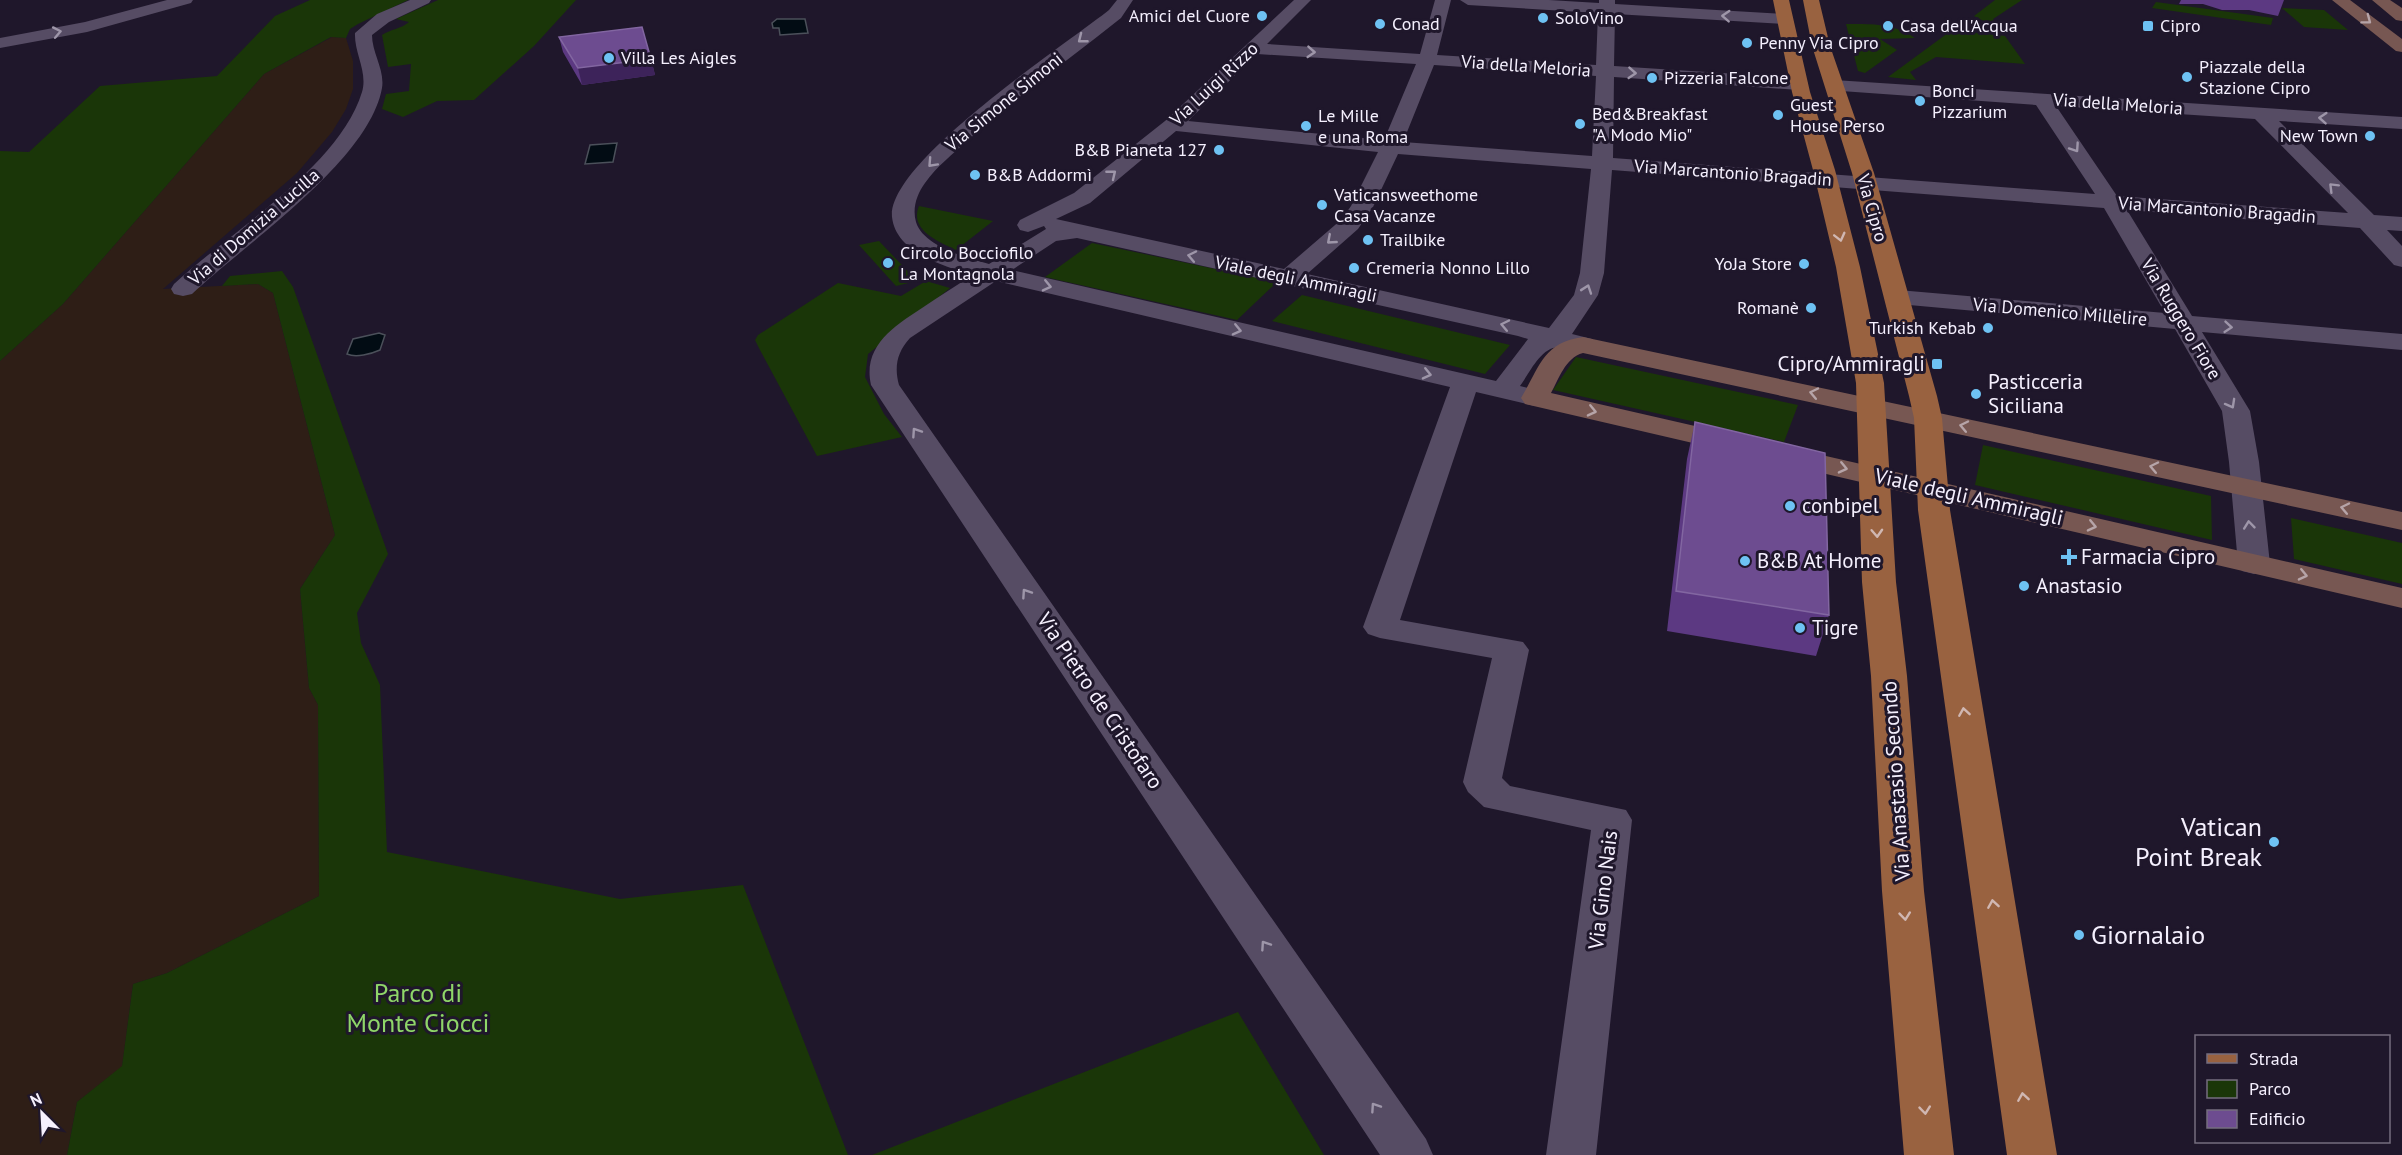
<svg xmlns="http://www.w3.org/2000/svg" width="2402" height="1155" font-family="'PT Sans',sans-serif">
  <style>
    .education { fill: #2e1e16 }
    .green { fill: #1a3608 }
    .water { fill: #020c14; stroke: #4b505a; stroke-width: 1.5 }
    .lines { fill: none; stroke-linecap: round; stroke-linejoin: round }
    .street { fill: #564c64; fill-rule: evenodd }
    .secondary { fill: #775752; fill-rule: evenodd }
    .primary { fill: #996240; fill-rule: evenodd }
    .wall { fill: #5c3982 }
    .shaded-wall { fill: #3d235a }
    .building { fill: #6d4c90; stroke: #8266a1; stroke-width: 1.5 }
    .oneway { stroke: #9e96a9 }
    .oneway2 { stroke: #b6a4a8 }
    .oneway3 { stroke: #d0b7b2 }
    .poi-dot { fill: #6ec2f3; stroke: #1f172b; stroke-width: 2 }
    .labels { text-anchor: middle; stroke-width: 6; stroke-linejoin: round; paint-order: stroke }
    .far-poi-label { font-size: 18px; fill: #f5f0fe; stroke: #1f172b; text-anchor: start }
    .far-street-label { font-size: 18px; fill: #f5f0fe; stroke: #1f172b }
    .poi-label { font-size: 21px; fill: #f5f0fe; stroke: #1f172b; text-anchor: start }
    .street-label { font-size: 21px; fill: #f5f0fe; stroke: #1f172b }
    .near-poi-label { font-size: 26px; fill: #f5f0fe; stroke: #1f172b; text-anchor: end }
    .near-park-label { font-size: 26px; fill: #8fd669; stroke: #1f172b }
  </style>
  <rect width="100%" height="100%" fill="#1f172b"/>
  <path class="education" d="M332,37l14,1 7,23v28l-7,20 -14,23 -35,41 -134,116 95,-5 15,9 62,242 -35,54 9,99 9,17 1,191 -152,77 -34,11 -11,83 -45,35 -10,53h-67v-794l63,-57 201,-230z"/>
  <path class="green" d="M310,0h98l-50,24 -8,5 -4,9 -15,-1 -67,37 -201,230 -63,57v-210l29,1 71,-66 117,-10 58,-60z
    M438,0h138l-42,46 -60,54 -37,1 -34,16 -21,-8 4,-15 23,-3 2,-27 -23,3 -6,-32c9,-6 19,-6 27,-13l-13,-3z
    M1995,0h27l-29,19 6,8h-4l-21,-11z
    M2156,2l117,16 -2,7 -119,-17z
    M2282,8l42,2 24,20 -44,-3z
    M1846,24c25,0 48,-1 69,14l-35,1 17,11 -32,23 -7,-2z
    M1952,30l53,6 20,28 -89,-7 -26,15 6,8 -28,-3z
    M919,206l74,15 -37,29c-18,-9 -47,-20 -37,-44z
    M879,241l38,40 -21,5 -37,-41z
    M1092,243l185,39 -40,38 -192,-43z
    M282,271l11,16 95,267 -31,59 4,30 19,42 7,167 233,47 123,-14 105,270h-781l10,-53 45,-36 11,-82 34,-11 152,-77 -1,-191 -9,-17 -9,-99 35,-54 -62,-242 -15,-9 -36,2 8,-10z
    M926,281l24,7 -82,66 -3,23 19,37 18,23 -85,19 -57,-106 -5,-10 3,-5 80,-52 63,13z
    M1302,295l208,50 -25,29 -213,-53z
    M1576,357l222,48 -14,37 -231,-52z
    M1983,445l228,51 1,44 -237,-55z
    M2291,518l111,25v41l-108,-25z
    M1238,1012l86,143h-452z"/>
  <path class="water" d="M777,19h28l3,14 -28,2 -1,-7h-6l-1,-5z
    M617,143l-4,19 -28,2 5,-19z
    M379,333l6,2 -5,15c-9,4 -24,8 -33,4l6,-15z"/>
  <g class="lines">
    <path class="street" d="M167,0h26l-2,3 -104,29 -87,16v-10l85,-16z
      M410,0h21l-2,3 -40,19 -17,13c0,18 13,35 10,53 -13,73 -137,156 -190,206l-9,2 -9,-2 -3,-5 3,-5c57,-53 165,-117 188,-192 6,-20 -8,-39 -7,-59l22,-19z
      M1117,0h16l-12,18c-51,41 -105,79 -154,123 -14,13 -31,26 -42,42 -8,11 -13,25 -9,39 7,24 51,36 73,42l57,-35 -2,-3 -16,6 -8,-2 -3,-5 3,-5 54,-27 91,-72 129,-121h17l-44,44 153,10 15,-54h16l-14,55 159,10 2,-52 -130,-8 -8,-5h89l50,3v-3h16v4l169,10 8,5 -8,5 -169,-10 -1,52 185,12 7,2 2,4 -2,4 -7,2 -185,-13 -1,81 482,36 -59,-89 -209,-15 -2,-4 2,-4 7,-2 568,37v12l-123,-8 95,94 28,2v14l-15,-1 15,16v21l-8,-2 -34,-37 -233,-18 65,106 210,18v16l-200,-18 48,79 9,51 11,102 -4,7 -12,3 -12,-3 -4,-7 -9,-102 -7,-51 -47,-82 -277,-25 -9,-2 -3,-5 3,-5 9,-2 267,23 -61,-105 -492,-38 -8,103 -6,22 -26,39 20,5 4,6 -4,6c-10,2 -18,0 -28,-3 -21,-6 -33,23 -44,38l25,6 4,6 -4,6 -10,2 -59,-14 -76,228 123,22 6,8 -27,128 8,8 116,24 6,10 -36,335h-50l45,-325 -107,-23 -16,-15 -5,-10 29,-124 -112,-20 -12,-4 -5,-7 87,-240 -454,-106 -86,57c-13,14 -16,29 -11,47l527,754 7,16h-53l-509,-770c-9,-40 25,-60 54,-79 16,-11 32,-21 48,-31 -29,-9 -77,-22 -81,-58 -5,-55 173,-172 217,-207zM1257,54l159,10 -32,76 -196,-19zM1434,65l162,11 -4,80 -189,-14zM2056,106l199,13 93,94 -231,-17zM1176,131l202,21 -27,54 -9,13 -58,50 -228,-50 34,-16zM1398,154l193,15 -11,104 -6,22 -25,33 -242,-54 51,-45 15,-22zM1077,238l441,98 10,3 -32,42 -484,-111 44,-29z"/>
    <path class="secondary" d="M2332,0h18l52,39v13l-6,-1z
      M2372,0h18l12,8v13l-6,-1z
      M1583,337l819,175v18l-819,-177c-18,5 -24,26 -32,40l851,195v20l-877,-204 -4,-6c19,-31 21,-55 62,-61z"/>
    <path class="primary" d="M1773,0h16l21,92 25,78 25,97 24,116 12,199 11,94 17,215 30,264h-50l-22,-264 -11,-215 -9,-94 -6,-199 -20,-116 -23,-97 -21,-78z
      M1803,0h16l11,46 44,127 63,223 5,22 8,92 107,645h-50l-89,-645 -4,-92 -5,-22 -57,-223 -40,-127z"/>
  </g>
  <path class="wall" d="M2181,0h103l-6,16 -29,-6h-27l-19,-6h-24z
    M559,37l92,22 4,16 -73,10 -19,-33z
    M1695,422l134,193 -13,41 -149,-25 20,-172z"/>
  <path class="shaded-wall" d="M651,59l4,16 -73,10 -4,-17z"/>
  <path class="building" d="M642,27l9,32 -73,9 -19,-31z
    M1695,422l130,31 4,162 -153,-24z"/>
  <defs><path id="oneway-chevron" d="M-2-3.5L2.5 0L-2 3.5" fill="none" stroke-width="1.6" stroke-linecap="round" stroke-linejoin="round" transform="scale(1.5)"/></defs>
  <g class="oneway">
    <use href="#oneway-chevron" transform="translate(1726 16) rotate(-177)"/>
    <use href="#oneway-chevron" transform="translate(57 32) rotate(-11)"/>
    <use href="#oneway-chevron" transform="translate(1082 39) rotate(142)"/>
    <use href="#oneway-chevron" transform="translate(1311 52) rotate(4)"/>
    <use href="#oneway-chevron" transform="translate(1632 73) rotate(4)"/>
    <use href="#oneway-chevron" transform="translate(2323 118) rotate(-176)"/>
    <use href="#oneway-chevron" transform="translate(2075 148) rotate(56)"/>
    <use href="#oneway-chevron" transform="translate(932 163) rotate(133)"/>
    <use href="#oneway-chevron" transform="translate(1112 174) rotate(-39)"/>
    <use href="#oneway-chevron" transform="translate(2333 187) rotate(-135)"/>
    <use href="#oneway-chevron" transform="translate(1331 240) rotate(139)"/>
    <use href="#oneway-chevron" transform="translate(1192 256) rotate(-168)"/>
    <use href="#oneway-chevron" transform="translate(1047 286) rotate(13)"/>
    <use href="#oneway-chevron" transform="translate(1587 289) rotate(-71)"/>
    <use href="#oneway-chevron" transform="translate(1505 325) rotate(-168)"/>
    <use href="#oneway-chevron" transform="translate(2228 327) rotate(5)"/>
    <use href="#oneway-chevron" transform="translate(1237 330) rotate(13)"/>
    <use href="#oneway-chevron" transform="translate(1427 374) rotate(13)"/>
    <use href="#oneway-chevron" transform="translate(2231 404) rotate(61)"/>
    <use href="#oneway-chevron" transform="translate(916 432) rotate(-124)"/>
    <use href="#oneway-chevron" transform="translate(2249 525) rotate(-96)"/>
    <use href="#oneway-chevron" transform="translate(1026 593) rotate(-124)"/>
    <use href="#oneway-chevron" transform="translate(1265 945) rotate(-124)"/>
    <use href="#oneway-chevron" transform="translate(1375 1107) rotate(-124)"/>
  </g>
  <g class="oneway2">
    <use href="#oneway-chevron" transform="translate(2367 20) rotate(37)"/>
    <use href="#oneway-chevron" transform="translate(1814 393) rotate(-168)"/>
    <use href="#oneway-chevron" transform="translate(1592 411) rotate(13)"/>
    <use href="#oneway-chevron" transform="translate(1964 426) rotate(-168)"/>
    <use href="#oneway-chevron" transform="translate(2154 467) rotate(-168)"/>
    <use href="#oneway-chevron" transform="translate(1843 468) rotate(13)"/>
    <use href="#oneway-chevron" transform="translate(2345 508) rotate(-168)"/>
    <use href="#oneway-chevron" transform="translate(2092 526) rotate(13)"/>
    <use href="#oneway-chevron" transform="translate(2303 575) rotate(13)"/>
  </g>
  <g class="oneway3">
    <use href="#oneway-chevron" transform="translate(1840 237) rotate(76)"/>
    <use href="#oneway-chevron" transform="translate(1877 533) rotate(87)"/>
    <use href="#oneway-chevron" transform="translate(1964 712) rotate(-99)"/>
    <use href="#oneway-chevron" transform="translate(1993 904) rotate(-99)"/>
    <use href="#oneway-chevron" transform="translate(1905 916) rotate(84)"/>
    <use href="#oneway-chevron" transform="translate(2023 1097) rotate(-99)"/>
    <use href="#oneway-chevron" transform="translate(1925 1110) rotate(84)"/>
  </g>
  <g class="poi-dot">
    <circle cx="1262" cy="16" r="6"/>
    <circle cx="1543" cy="18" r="6"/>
    <circle cx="1380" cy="24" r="6"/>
    <circle cx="1888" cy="26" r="6"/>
    <rect x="2142" y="20" width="12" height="12" rx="3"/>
    <circle cx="1747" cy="43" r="6"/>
    <circle cx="609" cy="58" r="6"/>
    <circle cx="2187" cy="77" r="6"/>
    <circle cx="1652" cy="78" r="6"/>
    <circle cx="1920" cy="101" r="6"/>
    <circle cx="1778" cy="115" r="6"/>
    <circle cx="1580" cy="124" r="6"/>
    <circle cx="1306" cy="126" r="6"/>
    <circle cx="2370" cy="136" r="6"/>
    <circle cx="1219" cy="150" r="6"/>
    <circle cx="975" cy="175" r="6"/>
    <circle cx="1322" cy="205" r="6"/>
    <circle cx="1368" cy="240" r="6"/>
    <circle cx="888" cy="263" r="6"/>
    <circle cx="1804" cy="264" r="6"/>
    <circle cx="1354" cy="268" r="6"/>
    <circle cx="1811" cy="308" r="6"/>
    <circle cx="1988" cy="328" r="6"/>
    <rect x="1931" y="358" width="12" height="12" rx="3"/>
    <circle cx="1976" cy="394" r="6"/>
    <circle cx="1790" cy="506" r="6"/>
    <path d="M2066 548h6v6h6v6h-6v6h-6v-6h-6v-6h6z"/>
    <circle cx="1745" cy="561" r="6"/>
    <circle cx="2024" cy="586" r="6"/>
    <circle cx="1800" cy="628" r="6"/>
    <circle cx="2274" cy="842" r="6"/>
    <circle cx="2079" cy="935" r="6"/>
  </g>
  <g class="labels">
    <g class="far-poi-label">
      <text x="1250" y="22" text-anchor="end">Amici del Cuore</text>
      <text x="1555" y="24">SoloVino</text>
      <text x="1392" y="30">Conad</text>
      <text x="1900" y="32">Casa dell'Acqua</text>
      <text x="2160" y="32">Cipro</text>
      <text x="1759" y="49">Penny Via Cipro</text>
      <text x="621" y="64">Villa Les Aigles</text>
      <text x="2199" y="73">Piazzale della<tspan x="2199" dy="21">Stazione Cipro</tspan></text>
      <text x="1664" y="84">Pizzeria Falcone</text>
      <text x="1932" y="97">Bonci<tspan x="1932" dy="21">Pizzarium</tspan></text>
      <text x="1790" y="111">Guest<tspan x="1790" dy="21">House Perso</tspan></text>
      <text x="1592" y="120">Bed&amp;Breakfast<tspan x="1592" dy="21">"A Modo Mio"</tspan></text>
      <text x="1318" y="122">Le Mille<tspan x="1318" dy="21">e una Roma</tspan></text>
      <text x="2358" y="142" text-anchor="end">New Town</text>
      <text x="1207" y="156" text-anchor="end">B&amp;B Pianeta 127</text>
      <text x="987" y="181">B&amp;B Addormì</text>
      <text x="1334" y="201">Vaticansweethome<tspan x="1334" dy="21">Casa Vacanze</tspan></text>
      <text x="1380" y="246">Trailbike</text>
      <text x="900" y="259">Circolo Bocciofilo<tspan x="900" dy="21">La Montagnola</tspan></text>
      <text x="1792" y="270" text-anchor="end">YoJa Store</text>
      <text x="1366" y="274">Cremeria Nonno Lillo</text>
      <text x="1799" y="314" text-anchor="end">Romanè</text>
      <text x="1976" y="334" text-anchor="end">Turkish Kebab</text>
    </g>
    <g class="far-street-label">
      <text transform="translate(1526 66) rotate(4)" y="6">Via della Meloria</text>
      <text transform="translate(1214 84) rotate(-43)" y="6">Via Luigi Rizzo</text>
      <text transform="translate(1004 102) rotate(-39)" y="6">Via Simone Simoni</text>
      <text transform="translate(2118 104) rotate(4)" y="6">Via della Meloria</text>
      <text transform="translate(1733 173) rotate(4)" y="6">Via Marcantonio Bragadin</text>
      <text transform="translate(1872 208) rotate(74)" y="6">Via Cipro</text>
      <text transform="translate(2217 210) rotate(4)" y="6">Via Marcantonio Bragadin</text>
      <text transform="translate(254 227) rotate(-41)" y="6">Via di Domizia Lucilla</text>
      <text transform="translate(1296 279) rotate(12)" y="6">Viale degli Ammiragli</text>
      <text transform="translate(2060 312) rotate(5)" y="6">Via Domenico Millelire</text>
      <text transform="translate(2181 319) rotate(59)" y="6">Via Ruggero Fiore</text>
    </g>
    <g class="poi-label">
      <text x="1925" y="371" text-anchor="end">Cipro/Ammiragli</text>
      <text x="1988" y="389">Pasticceria<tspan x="1988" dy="24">Siciliana</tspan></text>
      <text x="1802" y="513">conbipel</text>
      <text x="2081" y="564">Farmacia Cipro</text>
      <text x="1757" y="568">B&amp;B At Home</text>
      <text x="2036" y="593">Anastasio</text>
      <text x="1812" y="635">Tigre</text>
    </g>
    <g class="street-label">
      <text transform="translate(1969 497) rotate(13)" y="7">Viale degli Ammiragli</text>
      <text transform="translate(1100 701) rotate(56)" y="7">Via Pietro de Cristofaro</text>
      <text transform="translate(1896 781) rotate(-94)" y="7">Via Anastasio Secondo</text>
      <text transform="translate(1603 890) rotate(-83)" y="7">Via Gino Nais</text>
    </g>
    <g class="near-poi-label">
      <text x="2262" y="836">Vatican<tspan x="2262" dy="30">Point Break</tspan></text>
      <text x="2091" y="944" text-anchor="start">Giornalaio</text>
    </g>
    <g class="near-park-label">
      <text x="418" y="1002">Parco di<tspan x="418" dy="30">Monte Ciocci</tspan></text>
    </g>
  </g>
  <rect x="2195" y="1035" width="195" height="108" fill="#1f172b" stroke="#756e7f" stroke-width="1.5"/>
  <rect x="2207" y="1054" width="30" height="9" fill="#996240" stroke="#756e7f" stroke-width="1.5"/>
  <text x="2249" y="1065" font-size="18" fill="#f5f0fe">Strada</text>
  <rect x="2207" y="1080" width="30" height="18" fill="#1a3608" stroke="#756e7f" stroke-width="1.5"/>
  <text x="2249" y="1095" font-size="18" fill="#f5f0fe">Parco</text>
  <rect x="2207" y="1110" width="30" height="18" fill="#6d4c90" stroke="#756e7f" stroke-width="1.5"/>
  <text x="2249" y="1125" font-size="18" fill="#f5f0fe">Edificio</text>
  <g transform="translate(42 1113) rotate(336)" stroke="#1f172b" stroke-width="4.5" paint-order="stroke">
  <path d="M0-4.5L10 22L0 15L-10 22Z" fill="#f5f0fe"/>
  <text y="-9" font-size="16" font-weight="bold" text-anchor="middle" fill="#f5f0fe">N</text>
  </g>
</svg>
